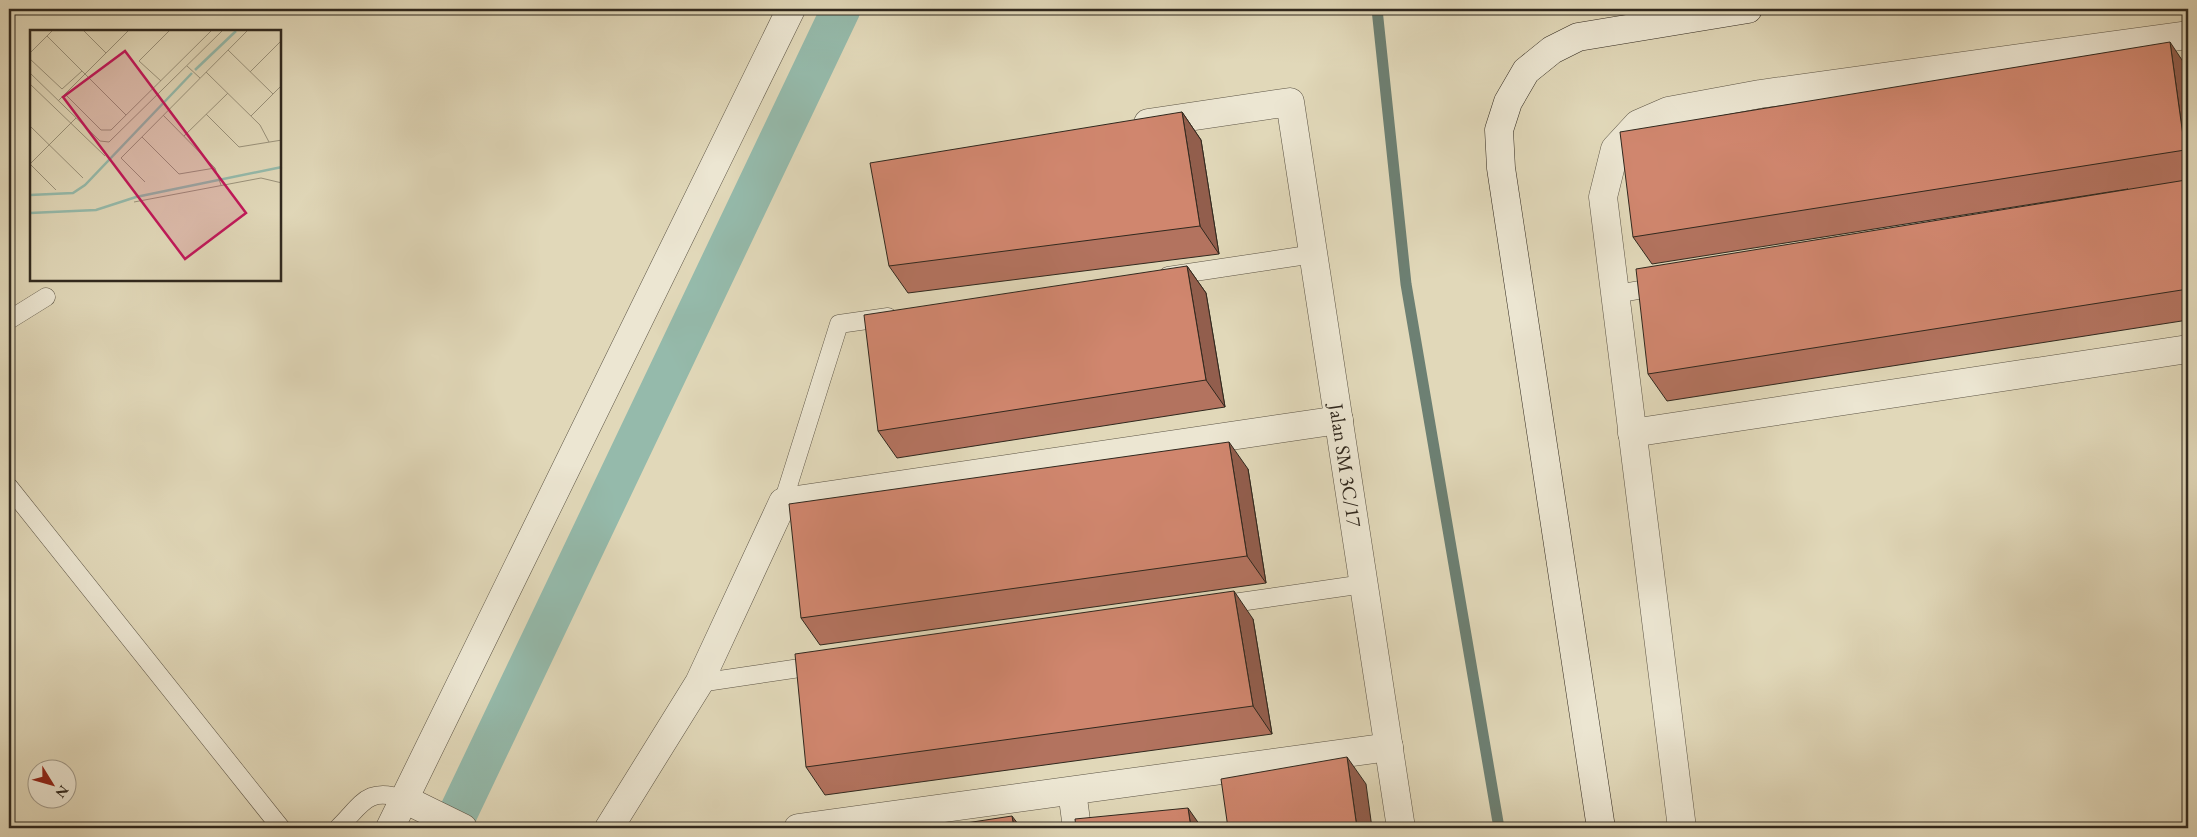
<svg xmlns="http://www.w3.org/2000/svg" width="2197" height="837" font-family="'EB Garamond',serif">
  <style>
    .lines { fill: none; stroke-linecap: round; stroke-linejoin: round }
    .stream { stroke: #6d8073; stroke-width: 11 }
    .canal { stroke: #95baab; stroke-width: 39 }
    .lane-casing { stroke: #5c5445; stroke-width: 19 }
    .street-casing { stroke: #5c5445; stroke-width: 29 }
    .secondary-casing { stroke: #30281e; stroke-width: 29 }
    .lane { stroke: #ece6d2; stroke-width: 18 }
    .street { stroke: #ece6d2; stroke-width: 28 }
    .secondary { stroke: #ece6d2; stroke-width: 28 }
    .wall { fill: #b3735f; stroke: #30281e }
    .shaded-wall { fill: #925e4d; stroke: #30281e }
    .building { fill: #d0866e; stroke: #30281e }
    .labels { text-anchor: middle; stroke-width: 4; stroke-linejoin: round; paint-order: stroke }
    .street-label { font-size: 20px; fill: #30281e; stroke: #ece6d2 }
    .inset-river { fill: none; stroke: #95baab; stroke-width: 2.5 }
    .inset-road { fill: none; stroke: #9a927b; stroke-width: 1 }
    .view { fill: #c2185b; fill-opacity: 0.15; stroke: #c2185b; stroke-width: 2.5 }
    .inset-edge { fill: none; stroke: #30281e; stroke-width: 2.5 }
  </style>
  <rect width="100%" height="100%" fill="#e1d8b9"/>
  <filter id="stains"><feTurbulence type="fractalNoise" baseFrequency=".004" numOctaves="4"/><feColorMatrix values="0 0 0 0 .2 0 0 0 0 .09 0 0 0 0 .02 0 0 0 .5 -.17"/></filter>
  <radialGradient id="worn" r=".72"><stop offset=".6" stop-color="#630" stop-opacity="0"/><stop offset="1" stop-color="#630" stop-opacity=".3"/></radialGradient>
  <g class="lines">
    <path class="stream" d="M1377,9l29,275 93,544"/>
    <path class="canal" d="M451,828l390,-819"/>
    <g class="lane-casing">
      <path id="lane" d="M1168,276l146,-22
        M1616,294l46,-8
        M9,320l37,-23
        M9,487l272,341
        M783,502l56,-178 49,-7
        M1219,605l145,-21
        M699,683l121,-18
        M338,828c24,-23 28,-42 66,-29"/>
    </g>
    <g class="street-casing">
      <g id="street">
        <path id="s1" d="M1148,123l142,-21 111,726"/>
        <path d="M1632,433l556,-84"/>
        <path d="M1072,791l5,37"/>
        <path d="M404,799l59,29"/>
        <path d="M390,828l401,-819"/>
        <path d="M609,828l90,-145 84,-181 556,-82"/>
        <path d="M798,828l591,-81"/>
        <path d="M1682,828l-79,-631 12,-48 23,-25 30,-13 92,-17 428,-59"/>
      </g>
    </g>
    <g class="secondary-casing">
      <path id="secondary" d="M1601,828l-100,-660 -2,-38 9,-28 18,-31 26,-21 26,-13 170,-28"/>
    </g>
    <use href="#lane" class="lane"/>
    <use href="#street" class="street"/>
    <use href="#secondary" class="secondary"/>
  </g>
  <path class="wall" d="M2188,69v111h-2l2,3v137l-521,81 -19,-27 480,-185 -476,75 -19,-27z
    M1182,112l19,28 18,114 -311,39 -19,-27z
    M1187,266l19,27 19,114 -328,51 -19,-27z
    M1248,469l18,114 -446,62 -19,-27z
    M1253,619l19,115 -447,61 -19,-28z"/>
  <path class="shaded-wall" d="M2170,42l18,27v85l-3,-4z
    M1182,112l19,28 18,114 -19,-28z
    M2186,180l2,3v14z
    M1187,266l19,27 19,114 -19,-27z
    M1229,442l19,27 18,114 -19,-27z
    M1234,591l19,28 19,115 -19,-28z
    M1347,757l19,27 6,44h-15z
    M1188,808l14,20h-11z
    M1012,816l9,12h-7z"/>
  <path class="building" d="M2170,42l15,108 -552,87 -13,-105z
    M1182,112l18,114 -311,40 -19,-103z
    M2186,180l2,17v92l-540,85 -12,-105z
    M1187,266l19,114 -328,51 -14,-116z
    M1229,442l18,114 -446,62 -12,-114z
    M1234,591l19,115 -447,61 -11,-113z
    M1347,757l10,71h-129l-7,-49z
    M1188,808l3,20h-115l-1,-9z
    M1012,816l2,12h-81z"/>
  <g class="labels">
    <g class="street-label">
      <text dy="7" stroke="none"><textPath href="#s1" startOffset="511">Jalan SM 3C/17</textPath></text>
    </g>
  </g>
  <g transform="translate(30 30)">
    <rect width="251" height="251" fill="#e1d8b9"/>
    <path class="inset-river" d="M165,40l41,-39M0,165l43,-2 12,-8 107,-112M0,183l66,-3 40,-13 146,-30"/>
    <path class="inset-road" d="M54,1l22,22M17,6l79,79M198,20l45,44M0,23l22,-22M0,29l32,30 20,-18M157,36l13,12M176,42l54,53 9,17M220,42l32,-32M0,43l70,68 9,1 113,-111M131,51l-22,-20 30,-30M0,54l75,72M35,64l36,36h10l100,-99M28,71l70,-70M176,84l33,33 43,-7M221,86l31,-31M0,96l53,52M154,106l44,-43M112,107l37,37 36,-6 -52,-53M0,134l46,-46M0,134l26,26M185,138l6,17M115,152l-24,-24 126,-127M104,172l127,-24 21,5"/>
    <path class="view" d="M95,21l121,162 -61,46 -122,-162z"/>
    <rect width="251" height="251" class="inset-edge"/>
  </g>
  <rect width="2197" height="837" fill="none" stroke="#e1d8b9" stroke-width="30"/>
  <rect x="10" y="10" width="2177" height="817" fill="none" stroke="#30281e" stroke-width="2.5"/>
  <rect x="15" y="15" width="2167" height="807" fill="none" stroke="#30281e"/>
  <g transform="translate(52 784) rotate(127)"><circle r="24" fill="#ece6d2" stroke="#a19a8a"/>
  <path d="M0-4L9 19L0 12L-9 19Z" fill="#8f2418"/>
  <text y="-8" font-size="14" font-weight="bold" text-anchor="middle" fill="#30281e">N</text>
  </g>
  <rect width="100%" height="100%" filter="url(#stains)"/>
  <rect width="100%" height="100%" fill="url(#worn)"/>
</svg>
